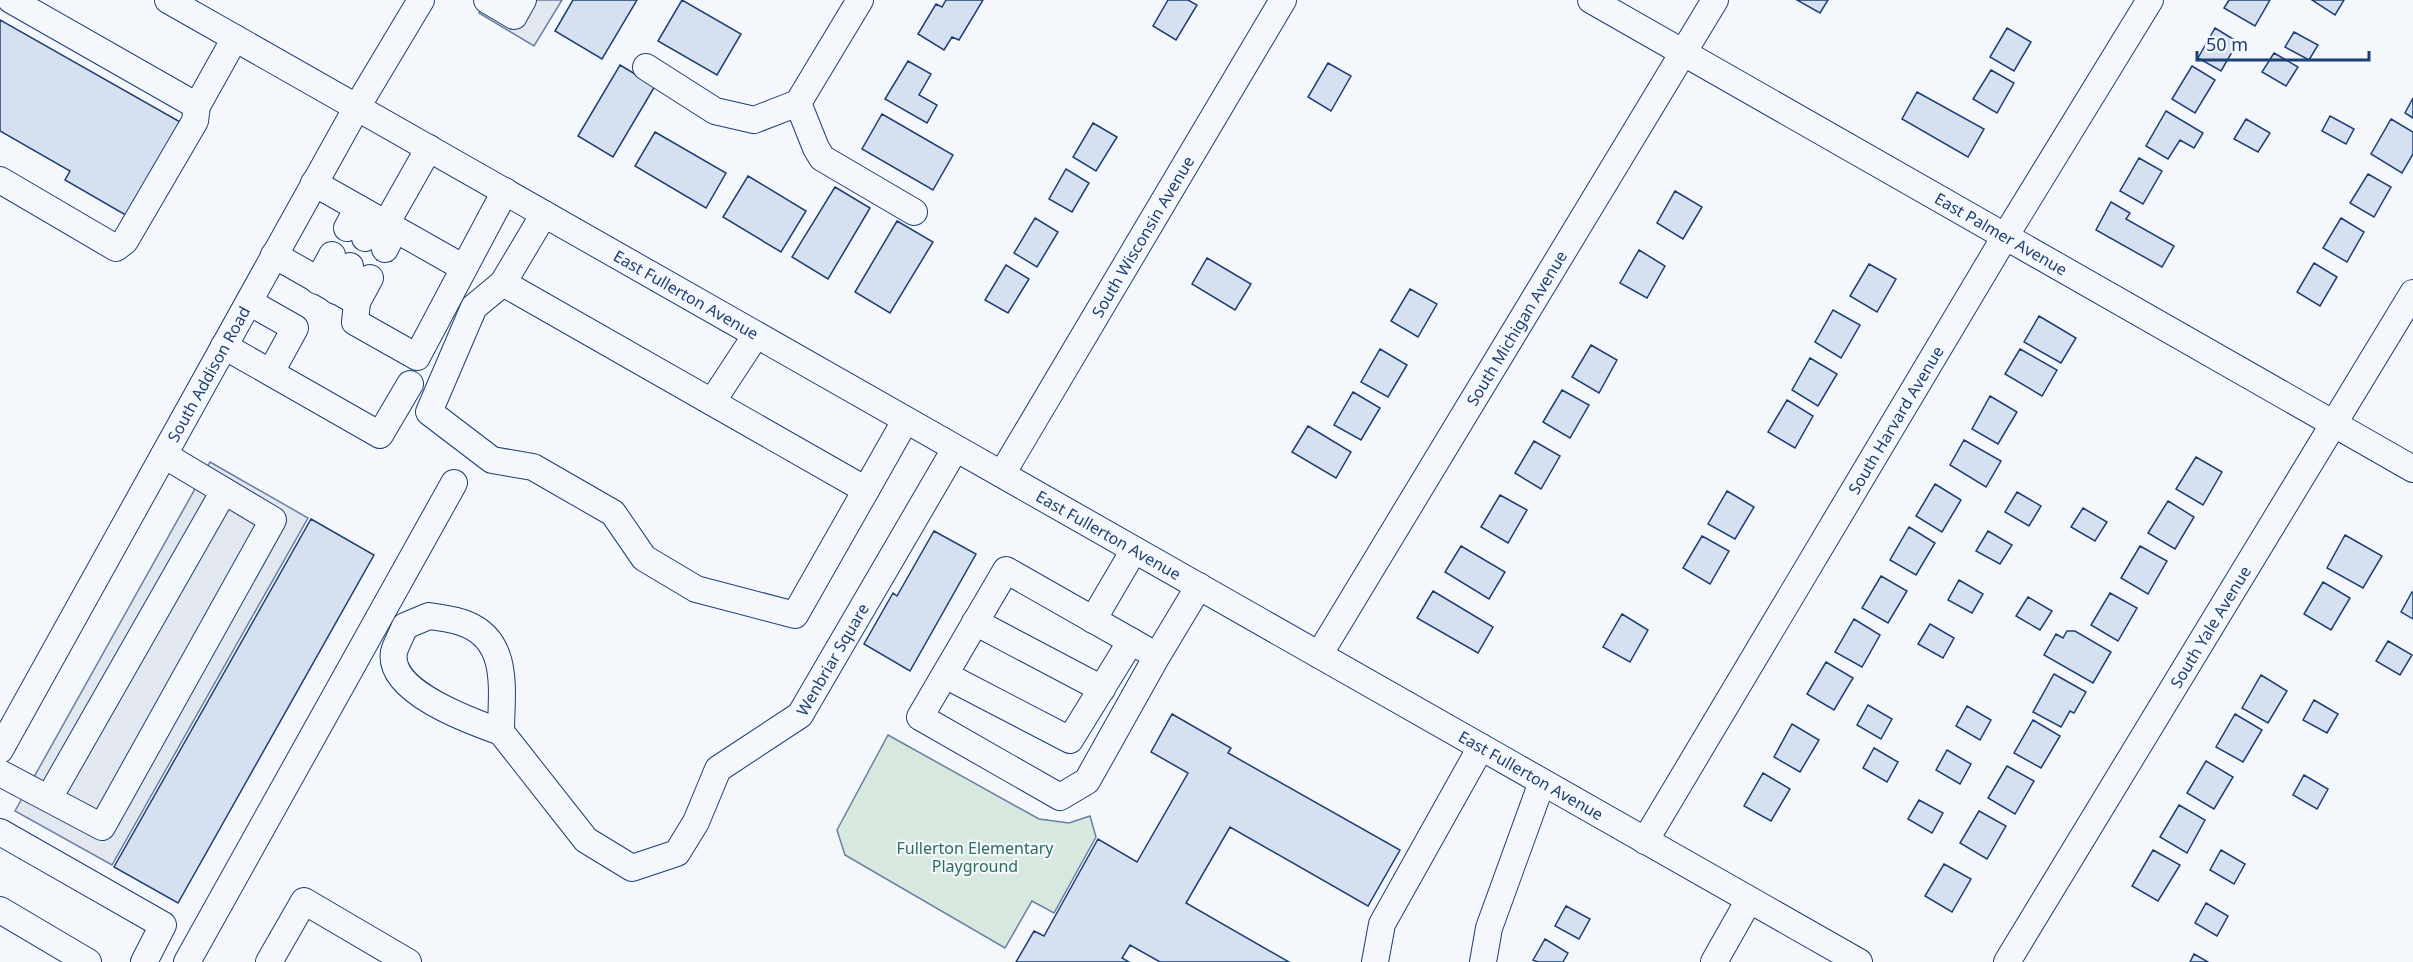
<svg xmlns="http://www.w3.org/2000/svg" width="2413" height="962" font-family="'Noto Sans',sans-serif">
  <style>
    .green { fill: #d7e8df; stroke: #687fa3; stroke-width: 1.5 }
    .parking { fill: #e3e8f0; stroke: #687fa3; stroke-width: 1.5 }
    .building { fill: #d5e0f0; stroke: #1d3f73; stroke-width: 1.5 }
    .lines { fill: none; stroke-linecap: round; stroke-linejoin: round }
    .minor-casing { stroke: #1d3f73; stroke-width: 28 }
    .minor { stroke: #f4f7fb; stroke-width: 26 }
    .labels { text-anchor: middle; stroke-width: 4.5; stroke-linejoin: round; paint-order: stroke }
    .street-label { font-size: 16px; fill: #1d3f73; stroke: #f4f7fb }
    .park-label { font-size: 16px; fill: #2c6c60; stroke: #f4f7fb }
  </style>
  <rect width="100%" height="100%" fill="#f4f7fb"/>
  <path class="green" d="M888,735l151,84 30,4 21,-7 6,21 -42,76 -22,-12 -27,47 -160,-93 -8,-25z"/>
  <path class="parking" d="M487,0h75l-28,46 -55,-33z
    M210,462l98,56 -196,347 -97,-54z"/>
  <path class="building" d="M573,0h64l-35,59 -47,-28z
    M682,0l59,34 -24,41 -59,-34z
    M946,0h37l-24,40 -7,-3 -8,13 -26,-16 18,-30 6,3z
    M1168,0h20l9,5 -21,35 -23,-14z
    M1797,0h31l-8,13z
    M2229,0h41l-15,26 -31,-18z
    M2312,0h32l-9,15z
    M0,20l182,103 -53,94 -64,-37 5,-9 -70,-40z
    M2007,28l24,14 -17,29 -24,-14z
    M2215,28l23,14 -17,29 -23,-13z
    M2294,32l24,13 -9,15 -24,-13z
    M2274,53l24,14 -12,19 -24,-14z
    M908,61l23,13 -12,21 18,10 -10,18 -42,-24z
    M1328,63l23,13 -20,35 -23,-14z
    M620,65l35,21 -42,71 -35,-21z
    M2192,66l23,14 -20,33 -23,-14z
    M1991,70l23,13 -17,30 -24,-14z
    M1917,92l67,37 -16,28 -66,-38z
    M2413,98v20l-8,-5z
    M2166,111l37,22 -9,15 -14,-8 -12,19 -22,-13z
    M882,114l71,41 -20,35 -71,-41z
    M2330,116l24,13 -8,15 -24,-13z
    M2246,119l24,14 -12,19 -24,-13z
    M2391,119l22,13v22l-11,19 -31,-19z
    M1093,123l24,14 -21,34 -23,-14z
    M655,132l71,41 -20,35 -71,-42z
    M2139,158l23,13 -19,33 -23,-13z
    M1066,169l23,14 -17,29 -23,-13z
    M2368,174l23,13 -17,30 -24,-14z
    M748,176l58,35 -25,41 -58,-35z
    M835,187l35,21 -42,71 -36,-22z
    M1675,191l27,16 -19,32 -26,-16z
    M2111,202l19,11 -4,6 48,27 -12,21 -66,-37z
    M1035,218l23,14 -21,35 -23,-14z
    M2341,218l23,14 -17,30 -24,-14z
    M897,221l36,21 -43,71 -35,-21z
    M1639,250l26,16 -18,32 -27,-15z
    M1207,258l44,26 -16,26 -43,-26z
    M2314,263l23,14 -17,29 -23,-14z
    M1869,264l27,15 -19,33 -27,-16z
    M1006,265l23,14 -21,34 -23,-13z
    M1410,289l27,15 -19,33 -27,-16z
    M1833,310l27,15 -19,33 -26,-16z
    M2039,316l37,22 -15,25 -37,-21z
    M1591,345l26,15 -18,33 -27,-16z
    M1380,349l27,16 -19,32 -27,-15z
    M2020,349l37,21 -15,26 -37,-22z
    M1810,358l27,16 -19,32 -26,-16z
    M1562,390l27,15 -19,33 -27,-16z
    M1353,392l27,16 -19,32 -27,-15z
    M1990,396l27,16 -19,32 -26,-15z
    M1787,400l26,16 -18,32 -27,-16z
    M1308,426l43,26 -15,26 -44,-26z
    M1964,440l37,21 -15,26 -36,-22z
    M1534,441l26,15 -19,33 -26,-16z
    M2196,457l26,15 -19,33 -27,-16z
    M1935,484l26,16 -19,32 -26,-16z
    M1727,491l27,16 -19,32 -27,-15z
    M2017,492l24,14 -12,20 -24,-14z
    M1500,495l27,15 -19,33 -27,-16z
    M2168,501l26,16 -19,32 -27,-16z
    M2083,508l24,14 -12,19 -24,-14z
    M311,519l63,36 -196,348 -64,-36z
    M1909,527l26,16 -19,32 -26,-15z
    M934,531l42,23 -66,117 -46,-27 29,-51 4,3z
    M1988,531l24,14 -12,19 -24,-13z
    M2345,535l37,21 -19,32 -36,-20z
    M1702,536l27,15 -19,33 -27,-16z
    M1461,546l44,26 -16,27 -44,-27z
    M2140,546l27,15 -19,33 -27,-16z
    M1881,576l26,15 -19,32 -26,-15z
    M1959,580l24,14 -11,19 -24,-13z
    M2323,582l27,16 -19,32 -27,-16z
    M1433,591l60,36 -15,26 -61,-35z
    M2412,592l1,1v26l-12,-7z
    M2110,593l27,15 -19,33 -27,-16z
    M2028,597l24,14 -12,19 -24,-14z
    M1622,614l26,16 -18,32 -27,-15z
    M1854,619l26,16 -18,32 -27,-15z
    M1930,624l24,14 -11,20 -25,-14z
    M2067,631h8l36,21 -18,31 -49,-28 12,-21 7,4z
    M2388,641l24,14 -12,20 -24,-14z
    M1826,662l27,16 -19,32 -27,-16z
    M2054,674l32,18 -12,21 -4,-2 -9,16 -28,-15z
    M2261,675l26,16 -19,32 -26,-15z
    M2314,700l24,14 -11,19 -24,-13z
    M1868,705l24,14 -11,20 -24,-14z
    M1967,706l24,14 -11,20 -24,-14z
    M1172,714l59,34 -3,5 172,97 -32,56 -138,-79 -44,76 103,59h-129l-30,-17 -8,13 7,4h-113l18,-31 10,5 54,-97 39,23 51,-89 -37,-21z
    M2235,714l27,16 -19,32 -27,-15z
    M2033,720l27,16 -19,32 -27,-15z
    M1792,724l27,16 -19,32 -26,-15z
    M1874,748l24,14 -11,20 -24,-14z
    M1947,750l24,14 -11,20 -24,-14z
    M2206,761l27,16 -19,32 -27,-16z
    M2007,766l27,15 -19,33 -27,-16z
    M1763,773l27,16 -19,32 -27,-15z
    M2304,775l24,14 -11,20 -24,-14z
    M1919,800l24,13 -11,20 -24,-14z
    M2179,805l26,15 -18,33 -27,-16z
    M1979,811l27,15 -19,33 -27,-16z
    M2153,850l27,15 -22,36 -26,-15z
    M2221,850l24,14 -11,20 -24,-14z
    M1944,864l27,15 -19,33 -27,-16z
    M2206,903l22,13 -11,20 -22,-13z
    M1566,906l24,13 -11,20 -24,-13z
    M1545,939l23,14 -5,9h-25l-5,-2z
    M2194,954l14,8h-18z"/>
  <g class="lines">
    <g class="minor-casing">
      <g id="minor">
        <path d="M11,0l186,106"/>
        <path id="s1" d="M168,0l1691,962"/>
        <path d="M487,0l27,16 9,-16"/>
        <path id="s2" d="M1591,0l822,469"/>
        <path d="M646,67l69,44 39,9 44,-17"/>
        <path d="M798,103l18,45 6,10 92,54"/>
        <path d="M798,103l62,-103"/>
        <path d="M0,180l116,68 9,-7 70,-120 2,-15 38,-68"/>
        <path d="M314,183l150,85"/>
        <path d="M544,214l-41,69 363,207 39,-69"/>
        <path d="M386,224l43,-76"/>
        <path d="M347,228l11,-20"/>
        <path d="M365,238l11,-20"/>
        <path d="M385,249l10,-20"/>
        <path d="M274,255l83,47 -2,20 62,35 88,-166"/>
        <path d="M318,281l14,-26"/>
        <path d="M503,283l-29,24 -45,105 63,48 41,7 80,46 31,45 52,31 99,26 71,-125"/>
        <path d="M336,291l14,-25"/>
        <path d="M249,302l46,26 -24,44"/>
        <path d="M357,302l13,-24"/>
        <path d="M224,346l156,89 30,-51"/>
        <path d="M712,402l44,-67"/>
        <path id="s3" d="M1002,474l281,-474"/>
        <path d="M429,616c12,2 26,3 37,8 45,18 35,69 35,108 -28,-10 -114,-40 -107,-80 2,-8 8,-18 11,-26z"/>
        <path d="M1093,620l41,-70"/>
        <path d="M975,622l127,67"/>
        <path id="s4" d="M1319,655l396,-655"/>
        <path d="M1157,656l-151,-86 -86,147 140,80 27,-16 70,-125 42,-70"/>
        <path d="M945,675l125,65 61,-99"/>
        <path id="s5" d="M501,732l85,108 46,28 45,-15 19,-31 22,-53 82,-54 155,-266"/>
        <path id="s6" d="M0,750l357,-643 64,-107"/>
        <path d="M0,773l102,54 171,-307 -109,-65"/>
        <path d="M49,798l175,-307"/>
        <path d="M0,832l163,93 -19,37"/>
        <path id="s7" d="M1645,841l361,-606 144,-235"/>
        <path d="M0,910l88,52"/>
        <path d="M187,962l267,-479"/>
        <path d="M269,962l35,-61 104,61"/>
        <path d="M1375,962l7,-38 99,-177"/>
        <path d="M1483,962l6,-34 53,-146"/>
        <path d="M1714,962l35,-62"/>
        <path id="s8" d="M2007,962l406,-669"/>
      </g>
    </g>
    <use href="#minor" class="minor"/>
  </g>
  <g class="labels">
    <g class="street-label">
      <text dy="6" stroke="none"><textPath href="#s2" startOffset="472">East Palmer Avenue</textPath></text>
      <text dy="6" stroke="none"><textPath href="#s3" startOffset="276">South Wisconsin Avenue</textPath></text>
      <text dy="6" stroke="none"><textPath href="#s1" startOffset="596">East Fullerton Avenue</textPath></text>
      <text dy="6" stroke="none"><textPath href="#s4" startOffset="382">South Michigan Avenue</textPath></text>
      <text dy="6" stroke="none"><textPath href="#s6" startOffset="430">South Addison Road</textPath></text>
      <text dy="6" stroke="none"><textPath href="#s7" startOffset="490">South Harvard Avenue</textPath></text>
      <text dy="6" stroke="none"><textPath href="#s1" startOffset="1082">East Fullerton Avenue</textPath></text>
      <text dy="6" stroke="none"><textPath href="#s8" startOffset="392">South Yale Avenue</textPath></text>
      <text dy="6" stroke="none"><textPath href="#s5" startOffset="495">Wenbriar Square</textPath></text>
      <text dy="6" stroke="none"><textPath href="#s1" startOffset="1568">East Fullerton Avenue</textPath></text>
    </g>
    <g class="park-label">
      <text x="975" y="854">Fullerton Elementary<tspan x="975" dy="18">Playground</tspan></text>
    </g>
  </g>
  <path d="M2197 51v9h172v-9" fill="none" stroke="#1d3f73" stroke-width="3"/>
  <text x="2206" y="51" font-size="18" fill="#1d3f73" stroke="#f4f7fb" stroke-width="4.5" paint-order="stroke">50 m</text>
</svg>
